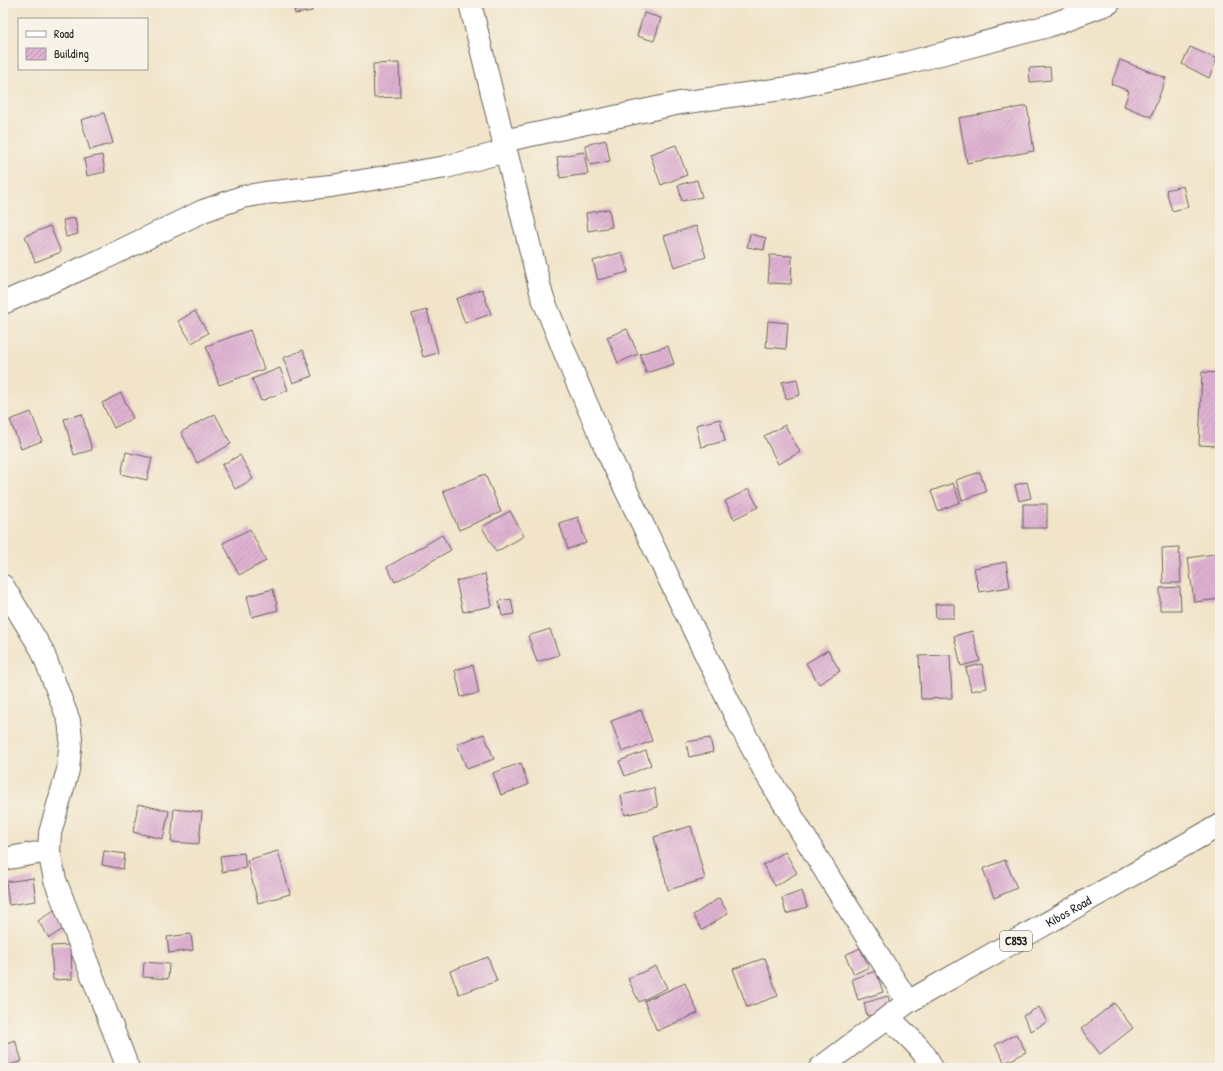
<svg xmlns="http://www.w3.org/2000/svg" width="1223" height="1071" font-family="'Patrick Hand',sans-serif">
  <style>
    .building { fill: url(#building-hatch) }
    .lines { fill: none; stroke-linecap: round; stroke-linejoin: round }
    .street-casing { stroke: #676259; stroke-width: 24 }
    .primary-casing { stroke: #676259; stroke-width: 24 }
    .street { stroke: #fff; stroke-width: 22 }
    .primary { stroke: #fff; stroke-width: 22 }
    .labels { text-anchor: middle; stroke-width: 3.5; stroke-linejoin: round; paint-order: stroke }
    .shield { fill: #f7f3e8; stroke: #5e5c59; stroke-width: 1 }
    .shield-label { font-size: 12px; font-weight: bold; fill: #1c1c1c }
    .street-label { font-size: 13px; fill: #1c1c1c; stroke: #f7f3e8 }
  </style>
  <defs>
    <pattern id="building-hatch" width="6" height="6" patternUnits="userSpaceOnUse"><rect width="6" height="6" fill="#deb1d1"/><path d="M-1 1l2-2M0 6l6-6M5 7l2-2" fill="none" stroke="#be98b3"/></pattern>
  </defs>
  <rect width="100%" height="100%" fill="#f7f3e8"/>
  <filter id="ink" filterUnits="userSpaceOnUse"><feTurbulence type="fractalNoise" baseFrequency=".025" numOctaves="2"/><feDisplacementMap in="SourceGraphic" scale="8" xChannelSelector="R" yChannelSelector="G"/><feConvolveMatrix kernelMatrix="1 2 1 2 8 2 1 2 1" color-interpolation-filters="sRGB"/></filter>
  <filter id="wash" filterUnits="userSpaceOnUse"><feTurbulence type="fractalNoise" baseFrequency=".012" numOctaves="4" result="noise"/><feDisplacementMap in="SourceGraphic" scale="16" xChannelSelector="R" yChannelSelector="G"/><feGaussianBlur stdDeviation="0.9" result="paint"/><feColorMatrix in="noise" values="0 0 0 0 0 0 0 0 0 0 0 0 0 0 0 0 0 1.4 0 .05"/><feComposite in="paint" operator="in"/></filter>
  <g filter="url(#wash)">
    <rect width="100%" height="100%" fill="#f1e4c9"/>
    <g id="blocks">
      <path class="building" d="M293,3h18l1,8 -17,3z
        M644,13l17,5 -7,23 -17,-5z
        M1190,47l27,12 -8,19 -27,-14z
        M1120,60l46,18 -15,39 -27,-11 5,-15 -18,-7z
        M399,63l1,34 -26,1 -1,-34z
        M1050,67l1,13 -21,2 -1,-14z
        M1027,106l7,45 -67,12 -8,-45z
        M104,113l9,30 -23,7 -9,-30z
        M606,140l4,21 -20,4 -5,-20z
        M676,145l11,30 -26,10 -11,-31z
        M584,152l4,22 -28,4 -3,-21z
        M102,155l3,17 -18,4 -3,-17z
        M697,180l5,17 -20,4 -4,-16z
        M1183,186l5,21 -16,4 -6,-21z
        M609,209l3,18 -24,4 -2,-18z
        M75,218l3,16 -12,3 -3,-17z
        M50,226l11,26 -26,10 -10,-26z
        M696,226l10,31 -32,10 -10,-31z
        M750,234l16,4 -2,12 -17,-3z
        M622,252l6,20 -30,8 -5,-19z
        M770,255l22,1 -1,28 -23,-1z
        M482,289l9,25 -26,9 -9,-24z
        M427,310l11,43 -15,4 -11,-43z
        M195,311l13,22 -16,10 -14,-22z
        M768,321l20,2 -2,26 -20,-2z
        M627,329l11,25 -20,9 -11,-26z
        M250,330l14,39 -45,16 -13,-39z
        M668,346l6,18 -28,9 -6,-19z
        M303,350l9,26 -19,7 -10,-25z
        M280,368l8,22 -27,11 -9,-22z
        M1202,372l18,1v73l-21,-1z
        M797,379l3,16 -14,4 -4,-17z
        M121,393l12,25 -19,10 -12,-25z
        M31,412l11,29 -21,8 -11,-29z
        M82,414l10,36 -18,5 -10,-36z
        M215,414l16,30 -34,19 -16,-31z
        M720,419l5,22 -24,6 -5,-22z
        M785,425l15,27 -22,12 -14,-28z
        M126,452l26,6 -5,22 -26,-6z
        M240,455l13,24 -18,10 -13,-24z
        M980,472l6,20 -24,8 -6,-20z
        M485,474l16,38 -42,18 -16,-39z
        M1027,482l4,16 -12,3 -4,-16z
        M953,483l7,19 -22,9 -7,-20z
        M749,489l9,18 -24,12 -9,-18z
        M1023,504h24v24h-24z
        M510,511l14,25 -28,16 -14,-25z
        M578,517l8,26 -18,6 -9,-26z
        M250,529l16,32 -27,14 -16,-32z
        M442,535l9,15 -56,32 -8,-15z
        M1179,547l2,36h-18l-1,-35z
        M1220,553v46l-26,3 -6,-44z
        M1006,562l4,25 -31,5 -5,-24z
        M485,574l7,32 -29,6 -7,-31z
        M1180,587l1,23h-21v-22z
        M273,589l5,21 -26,7 -5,-21z
        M511,599l3,15 -12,2 -3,-15z
        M935,604h19v14h-18z
        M550,629l9,26 -22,7 -9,-26z
        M972,631l8,30 -19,5 -7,-30z
        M828,650l12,21 -21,13 -13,-21z
        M950,655l2,43 -31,1 -2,-43z
        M982,664l5,24 -16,3 -5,-23z
        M473,665l6,28 -18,4 -6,-27z
        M641,710l11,31 -30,11 -11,-31z
        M484,734l10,25 -27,10 -10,-25z
        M710,738l3,14 -24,5 -3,-15z
        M646,751l5,14 -26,11 -6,-15z
        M521,763l7,22 -27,10 -8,-22z
        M654,788l4,19 -33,8 -4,-20z
        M138,804l31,7 -6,28 -30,-7z
        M174,809l28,3 -3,32 -28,-2z
        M691,826l14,53 -37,11 -14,-53z
        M104,851l21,3 -2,15 -21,-4z
        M278,851l12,43 -32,9 -11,-43z
        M785,852l12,21 -22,13 -12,-21z
        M244,853l2,15 -24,4 -2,-16z
        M1005,860l12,28 -23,10 -11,-29z
        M33,878l3,23 -27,4 -3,-23z
        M802,891l5,16 -21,7 -4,-16z
        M719,898l9,15 -26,17 -9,-15z
        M54,910l11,18 -16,10 -11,-17z
        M191,934l2,16 -24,3 -2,-16z
        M71,945l1,34 -19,1 -2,-34z
        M860,948l9,19 -15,7 -9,-19z
        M488,957l9,24 -38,13 -9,-23z
        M765,958l13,38 -31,11 -14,-38z
        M144,962l25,2 -1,15 -25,-2z
        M656,966l11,22 -28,14 -11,-23z
        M876,971l7,21 -25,8 -6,-21z
        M685,983l13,30 -41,18 -13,-30z
        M888,996l3,14 -24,6 -3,-13z
        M1114,1003l19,25 -33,26 -19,-25z
        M1039,1007l8,15 -16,9 -8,-15z
        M1016,1034l10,18 -21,11 -10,-18z
        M15,1040l7,21 -19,6v-23z"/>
    </g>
  </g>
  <g filter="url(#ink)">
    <use href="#blocks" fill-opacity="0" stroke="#676259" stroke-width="1"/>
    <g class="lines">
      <g class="street-casing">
        <path id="street" d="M470,3l36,148 36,145 32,79 34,78 131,270 26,49 67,110 76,120
          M503,141l177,-38 109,-15 117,-25 142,-37 61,-23
          M3,303l96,-42 104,-50 39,-14 23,-4 66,-7 115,-19 60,-16
          M3,586l39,64 27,71 2,17 -3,32 -18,63 -1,18 6,29 73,188
          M3,859l46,-8
          M888,1017c16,16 35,30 44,51"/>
      </g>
      <g class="primary-casing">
        <g id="primary">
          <path id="s1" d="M820,1068l88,-66 312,-177"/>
        </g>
      </g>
      <use href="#street" class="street"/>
      <use href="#primary" class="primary"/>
    </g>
  </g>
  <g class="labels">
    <rect class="shield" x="1000" y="931" width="32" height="20" rx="3"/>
    <g class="shield-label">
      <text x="1016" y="945">C853</text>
    </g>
    <g class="street-label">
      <text dy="5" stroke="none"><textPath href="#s1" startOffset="294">Kibos Road</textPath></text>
    </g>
  </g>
  <rect width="1223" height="1071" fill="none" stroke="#f7f3e8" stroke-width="16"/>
  <rect x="18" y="18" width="130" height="52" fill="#f7f3e8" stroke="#9f9d96"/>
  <rect x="26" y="31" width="20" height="6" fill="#ffffff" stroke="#9f9d96"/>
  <text x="54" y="38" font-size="12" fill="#1c1c1c">Road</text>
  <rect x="26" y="48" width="20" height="12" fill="url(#building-hatch)" stroke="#9f9d96"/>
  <text x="54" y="58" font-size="12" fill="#1c1c1c">Building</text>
</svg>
